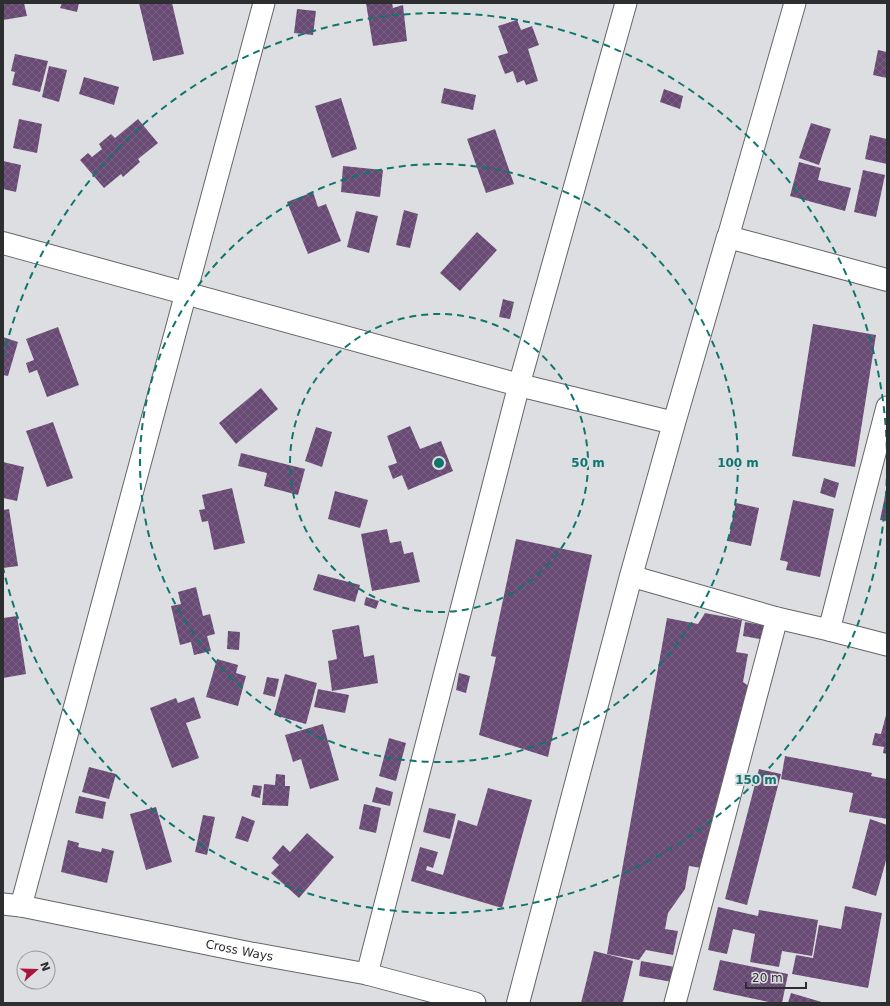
<svg xmlns="http://www.w3.org/2000/svg" width="890" height="1006" font-family="'DejaVu Sans',sans-serif">
  <style>
    .building { fill: url(#building-cross-hatch) }
    .lines { fill: none; stroke-linecap: round; stroke-linejoin: round }
    .street-casing { stroke: #656668; stroke-width: 23 }
    .secondary-casing { stroke: #656668; stroke-width: 24 }
    .street { stroke: #fff; stroke-width: 21 }
    .secondary { stroke: #fff; stroke-width: 22 }
    .ring { fill: none; stroke: #0f766e; stroke-width: 2; stroke-dasharray: 7 5 }
    .labels { text-anchor: middle; stroke-width: 4; stroke-linejoin: round; paint-order: stroke }
    .street-label { font-size: 12px; fill: #2d2e2f; stroke: #dddee1 }
    .centre { fill: #0f766e; stroke: #dddee1; stroke-width: 2 }
    .ring-label { font-size: 12px; text-anchor: middle; font-weight: bold; fill: #0f766e; stroke: #dddee1; stroke-width: 4; stroke-linejoin: round; paint-order: stroke }
  </style>
  <defs>
    <pattern id="building-cross-hatch" width="8" height="8" patternUnits="userSpaceOnUse"><rect width="8" height="8" fill="#694a75"/><path d="M0 0l8 8M0 8l8-8" fill="none" stroke="#7a6284"/></pattern>
  </defs>
  <rect width="100%" height="100%" fill="#dddee1"/>
  <path class="building" d="M3,3h21l3,13 -24,4z
    M62,3h17l-2,9 -17,-4z
    M139,3h33l12,51 -31,7z
    M366,3h26l1,5 10,-3 4,36 -34,5z
    M297,9l19,2 -3,24 -19,-2z
    M517,20l4,10 11,-4 7,19 -11,4 10,32 -12,4 -2,-5 -7,3 -4,-12 -8,3 -7,-18 10,-3 -10,-27z
    M878,50l9,2v26l-14,-3z
    M15,54l33,7 -8,31 -28,-7 3,-13 -4,-1z
    M49,66l18,4 -8,32 -17,-5z
    M84,77l35,10 -5,18 -35,-11z
    M444,88l32,7 -3,15 -32,-7z
    M664,89l19,7 -3,13 -20,-7z
    M341,98l16,51 -25,9 -17,-52z
    M19,119l23,5 -5,29 -24,-5z
    M138,119l20,24 -20,16 2,3 -17,15 -2,-3 -17,14 -24,-28 8,-7 4,4 10,-8 -3,-5 12,-10 4,4z
    M811,123l20,6 -12,36 -20,-7z
    M495,129l19,55 -28,9 -19,-54z
    M870,135l17,4v25l-22,-5z
    M3,161l18,4 -5,27 -13,-3z
    M799,162l22,6 -3,12 33,8 -6,23 -55,-15z
    M343,166l40,4 -3,27 -39,-5z
    M863,170l22,5 -9,42 -22,-5z
    M313,192l5,15 8,-3 15,37 -33,13 -21,-52z
    M404,210l14,4 -8,34 -14,-3z
    M356,211l22,5 -9,37 -22,-6z
    M477,232l20,18 -37,41 -20,-18z
    M503,299l11,3 -4,17 -11,-2z
    M813,324l63,11 -21,132 -63,-11z
    M58,327l21,58 -32,12 -10,-27 -8,3 -3,-10 8,-3 -8,-21z
    M3,337l15,5 -10,34 -5,-1z
    M261,388l17,21 -42,35 -17,-21z
    M53,422l20,56 -26,9 -21,-56z
    M410,426l10,23 21,-8 12,30 -45,19 -6,-15 -9,4 -5,-13 9,-3 -10,-27z
    M316,427l16,5 -10,35 -17,-6z
    M241,453l64,16 -7,26 -34,-9 3,-13 -29,-7z
    M3,462l21,5 -7,34 -14,-3z
    M824,478l15,5 -4,15 -15,-5z
    M232,488l13,55 -31,7 -6,-29 -6,1 -3,-12 6,-1 -3,-14z
    M335,491l33,9 -8,28 -32,-9z
    M886,491h1v30l-7,-1z
    M793,500l41,9 -14,68 -34,-7 2,-8 -8,-2z
    M736,503l23,5 -8,38 -23,-5z
    M9,509l9,57 -15,2v-58z
    M387,529l3,14 11,-2 3,13 9,-2 7,30 -48,9 -11,-57z
    M516,539l76,16 -44,202 -69,-22 17,-78 -5,-1z
    M318,574l42,11 -5,17 -42,-12z
    M196,587l7,29 7,-2 5,20 -8,2 4,15 -17,4 -3,-13 -11,3 -9,-39 10,-2 -3,-12z
    M366,597l13,4 -3,8 -12,-4z
    M705,613l37,7 -6,32 12,2 -5,28 11,8 -46,179 -19,-3 -4,23 -17,24 -3,16 13,2 -5,24 -27,-5 -7,10 -32,-6 60,-336 31,6z
    M17,616l9,58 -23,4v-60z
    M745,622l23,4 -3,14 -22,-4z
    M359,625l5,32 10,-2 4,28 -46,8 -4,-30 9,-2 -5,-29z
    M228,631l12,1 -1,18 -12,-1z
    M217,659l21,6 -2,8 10,3 -8,30 -32,-9z
    M459,673l11,3 -4,17 -10,-3z
    M285,674l32,9 -11,41 -32,-9z
    M267,677l12,2 -4,18 -12,-3z
    M318,689l31,6 -4,18 -31,-6z
    M194,697l7,21 -15,5 13,35 -27,10 -22,-60 26,-10 2,5z
    M886,715l1,1v38l-4,-1 1,-6 -12,-2 3,-12 6,1z
    M323,724l16,56 -29,9 -9,-30 -8,3 -8,-27z
    M389,738l17,5 -10,38 -17,-5z
    M785,756l87,17 -1,3 16,3v40l-38,-7 4,-19 -72,-14z
    M89,767l27,7 -7,25 -27,-7z
    M759,769l22,5 -34,131 -22,-6z
    M276,774l9,1v11h5l-2,20 -26,-1 2,-21 11,1z
    M253,785l9,1 -2,12 -9,-2z
    M376,787l17,5 -3,14 -18,-4z
    M488,788l44,12 -30,108 -91,-27 9,-34 18,5 -5,16 -6,-2 -1,4 17,5 15,-55 19,6z
    M79,796l27,6 -3,17 -28,-6z
    M364,804l17,4 -5,25 -17,-4z
    M156,807l16,55 -26,8 -16,-56z
    M429,808l27,6 -6,25 -27,-7z
    M203,815l12,2 -8,38 -12,-3z
    M242,816l13,5 -7,21 -13,-4z
    M870,819l17,6v32l-11,39 -24,-8z
    M307,833l27,24 -35,41 -28,-25 8,-8 -7,-7 11,-13 7,7z
    M68,840l11,3 -1,4 23,5 1,-4 12,3 -7,32 -46,-11z
    M845,906l37,7 -14,75 -76,-14 4,-19 17,3 6,-33 22,4z
    M718,907l40,9 1,-6 59,10 -6,36 -30,-5 -3,16 -29,-5 5,-28 -22,-5 -6,25 -19,-4z
    M594,951l39,10 -10,41 4,1h-46z
    M720,960l68,14 -6,29h-9l-60,-13z
    M641,961l34,6 -3,15 -33,-6z
    M791,993l34,10h-37z"/>
  <g class="lines">
    <g class="street-casing">
      <g id="street">
        <path d="M728,237l67,-234"/>
        <path d="M631,576l146,42 52,12 58,-223"/>
        <path d="M829,630l58,15"/>
        <path id="s1" d="M3,904l18,2 230,47 116,21 108,29"/>
        <path d="M21,906l243,-903"/>
        <path d="M367,974l152,-589 107,-382"/>
        <path d="M675,1003l102,-385"/>
      </g>
    </g>
    <g class="secondary-casing">
      <path id="secondary" d="M3,243l516,142 155,38 -43,153 -113,427
        M674,423l54,-186 159,43"/>
    </g>
    <use href="#street" class="street"/>
    <use href="#secondary" class="secondary"/>
  </g>
  <g class="ring">
    <circle cx="439" cy="463" r="149"/>
    <circle cx="439" cy="463" r="299"/>
    <path d="M887 467A448 448 0 0 1 3 568M3 358A448 448 0 0 1 887 459"/>
  </g>
  <g class="labels">
    <g class="street-label">
      <text dy="4" stroke="none"><textPath href="#s1" startOffset="241">Cross Ways</textPath></text>
    </g>
  </g>
  <circle cx="439" cy="463" r="6" class="centre"/>
  <g class="ring-label">
    <text x="588" y="467">50 m</text>
    <text x="738" y="467">100 m</text>
    <text x="756" y="784">150 m</text>
  </g>
  <rect width="890" height="1006" fill="none" stroke="#2d2e2f" stroke-width="8"/>
  <g transform="translate(36 970) rotate(70)"><circle r="19" fill="#dddee1" stroke="#97989a"/>
  <path d="M0-3L7 15L0 10L-7 15Z" fill="#ab153e"/>
  <text y="-6" font-size="11" font-weight="bold" text-anchor="middle" fill="#2d2e2f">N</text>
  </g>
  <path d="M746 982v6h60v-6" fill="none" stroke="#2d2e2f" stroke-width="2"/>
  <text x="752" y="982" font-size="12" fill="#2d2e2f" stroke="#dddee1" stroke-width="3" paint-order="stroke">20 m</text>
</svg>
